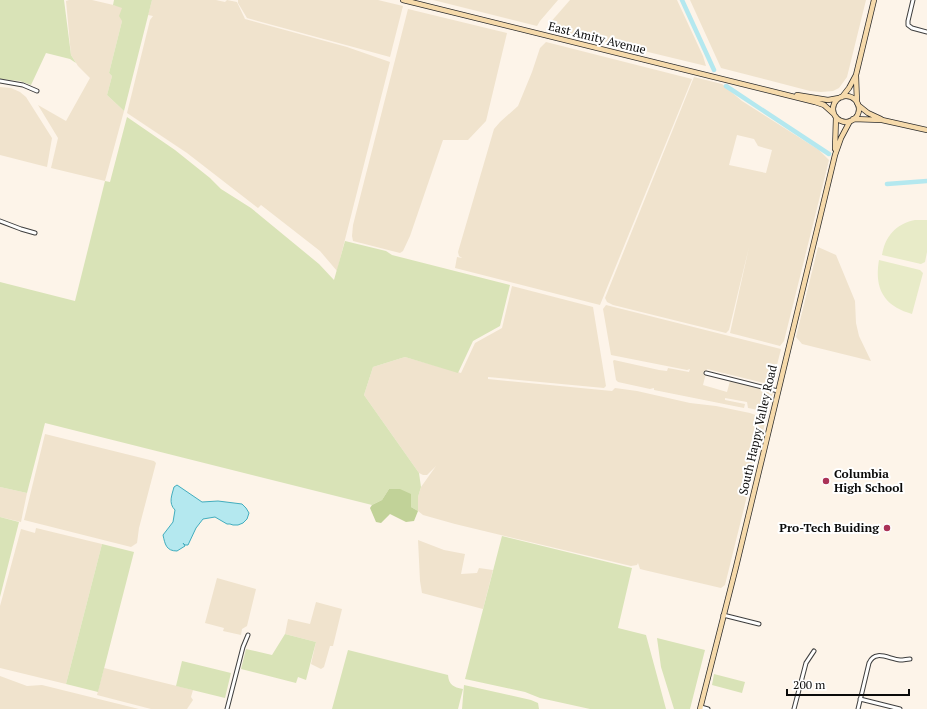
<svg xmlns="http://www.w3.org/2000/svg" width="927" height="709" font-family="'PT Serif',serif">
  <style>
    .farmland { fill: #f0e3cd; fill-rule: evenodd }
    .green { fill: #d9e3b7 }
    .forest { fill: #c1d298 }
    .pitch { fill: #e8ebc8 }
    .water { fill: #b4e8ef; stroke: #42adbe }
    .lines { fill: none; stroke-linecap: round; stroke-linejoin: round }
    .canal { stroke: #b4e8ef; stroke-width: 4.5 }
    .street-casing { stroke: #3d3d3d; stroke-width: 5 }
    .secondary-casing { stroke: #2c2c2c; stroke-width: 6 }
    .street { stroke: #fff; stroke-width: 3 }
    .secondary { stroke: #f6daab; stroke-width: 4.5 }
    .poi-dot { fill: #aa3257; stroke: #fff; stroke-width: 1.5 }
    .labels { text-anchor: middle; stroke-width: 4; stroke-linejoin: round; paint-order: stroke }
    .street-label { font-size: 12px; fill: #0a0a0a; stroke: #fff }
    .poi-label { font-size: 12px; font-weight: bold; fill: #0a0a0a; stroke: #fff; text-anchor: start }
  </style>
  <rect width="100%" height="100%" fill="#fdf4e9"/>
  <path class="farmland" d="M69,0h23l30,7v14l-13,52 3,3 -5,19 17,16 -19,70 -54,-13 7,-30 -20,-33 28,16 24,-43 -12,-12 -7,-11 -5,-54z
    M152,0h64l9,2 2,-2 10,2 8,17 102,28 43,15 -53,209 -17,-20 -59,-46 -3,3 -71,-55 -60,-40 23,-93 3,-4 -5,-1z
    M238,0h140l25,6 -13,51 -143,-39 -9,-15z
    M433,0h125l-18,21 -3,5z
    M570,0h107l26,56 3,10 -149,-36 -8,-6z
    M690,0h176l-19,77 -8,11 -6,3 -12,1 -11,-1 -89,-23z
    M408,9l99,24 -21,88 -18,19h-25l-33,96 -7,15 -3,2 -47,-12 -1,-5 1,-11z
    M546,42l146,37 -92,226 -145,-37 2,-11 5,1 -3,-2 -1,-4 36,-123 6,-7 18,-16 14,-34 8,-24z
    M694,77l28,7 20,17 77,49 10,10 -45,181 -4,5 -50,-13 19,-86 -20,83 -3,3 -113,-28 -6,-3 -2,-4zM737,135l17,4 4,7 14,4 -6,23 -37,-8z
    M0,87l11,1 9,4 6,5 26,41 -5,29 -47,-12z
    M818,247l18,8 19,46 1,22 3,13 12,25 -69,-17 -6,-7z
    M512,286l81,21 13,79 -2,2 -116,-11v2l124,12 3,-3 22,3 53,12 26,3 34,7 16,6 -41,166 -4,3 -77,-18 -4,-1 -2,-6 -1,2 -6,1 -176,-42 -32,-9 -5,-4v-14l3,-10 15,-21 -9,9h-4l-4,-2 -55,-78 9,-28 32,-10 56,16 14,-30 27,-15z
    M606,305l175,44 -9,36 -65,-16 -4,16 24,7 3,-11 43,11 -6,20 -19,-4 -1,-6 -22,-4v2l20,4 -1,4 -90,-18v-2l-4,1 -32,-7 -2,-2 -3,-19 1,-1 45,10 8,1 1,-3 21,4 1,-3 -3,1 -76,-15 -8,-46z
    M45,434l109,27 2,2 -17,65 -2,15 -6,4 -107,-27z
    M0,487l27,6 -6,29 -21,-5z
    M36,528l66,16 -36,140 -66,-16v-62l21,-77 14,4z
    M418,540l26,10 21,4 -4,20 16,-1 2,-5 14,2 -10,39 -61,-16 -2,-12z
    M217,578l39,11 -9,37 -5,3 -1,6 -18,-4 1,-3 -19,-5z
    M316,602l26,7 -9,37h-3l-6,21 -3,2 -10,-5 5,-22 -31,-8 3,-15 22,5z
    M104,668l89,22 -2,7 2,3 -6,9h-36l-54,-14z
    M0,676l27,10 15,-1 97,24h-139z"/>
  <path class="green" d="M0,0h64l7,55 5,8 -6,-4 -24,-6 -15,32 -11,-4 -20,-2z
    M114,0h38l-28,111 -17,-16 5,-19 -3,-3 13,-52 -3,-5 3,-8 -9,-3z
    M127,117l48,33 35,28 11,11 30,19 68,56 15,16 11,-39 41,10 6,4 118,30 -10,41 -27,15 -15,32 -53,-16 -32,10 -9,28 55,78 2,14 -3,10v14l-7,-4 -22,-18 -7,11 -10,5 -327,-82 -18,70 -27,-6v-205l75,19 30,-120 5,1z
    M0,517l19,5 -19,75z
    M502,536l130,32 -14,60 28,7 20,74h-76l-50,-11 -15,-6 -60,-13z
    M102,544l32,8 -36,140 -32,-8z
    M285,634l31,8 -10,38 -8,-3 -2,6 -55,-14 5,-20 26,6z
    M657,638l48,12 -15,59h-16l-13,-42z
    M348,650l100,25c1,10 5,12 15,14l-5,20h-126z
    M182,661l49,12 -6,25 -49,-12z
    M714,674l31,8 -3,11 -30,-8z
    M464,685l67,15 7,3 1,6h-77z"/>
  <path class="forest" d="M389,489h11l11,5v13l7,4 -4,10 -8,1 -16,-8 -9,9 -5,-1 -6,-14 2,-3 10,-5z"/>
  <path class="pitch" d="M915,220h12v32l-2,10 -4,2 -39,-9c3,-19 14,-31 33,-35z
    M879,260l41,10 3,3 -11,41c-28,-8 -38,-25 -33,-54z"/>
  <path class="water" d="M177,485l25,17 16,-1 24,3 4,4 3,5 -2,6 -4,4 -5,2h-5l-3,-1h-3l-12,-7 -12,2 -7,9 -8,17h-3l-2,-2 2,3 -8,5c-11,0 -12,-7 -14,-16l10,-13 2,-12c-7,-7 -3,-15 -1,-23z"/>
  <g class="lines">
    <path class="canal" d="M682,0l32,70
      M726,86l103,68
      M887,184l40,-3"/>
    <g class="street-casing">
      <path id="street" d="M913,0l-5,21v4l4,3 15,4
        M0,81l23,4 14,6
        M0,221l21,8 14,4
        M706,373l72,18
        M723,615l36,9
        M860,699l40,10
        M701,707l7,2
        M227,709l16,-62 5,-12
        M794,709l12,-46 8,-12
        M858,709l11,-46c6,-14 20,-4 31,-3 4,0 7,-1 10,-1"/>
    </g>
    <g class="secondary-casing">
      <path id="secondary" d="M403,0l412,102 9,3 10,9
        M856,75l1,28
        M797,95l31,5 11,-2
        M833 109a13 13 0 1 1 26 0a13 13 0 1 1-26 0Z
        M842,97l7,-9 7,-13 18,-75
        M858,105l10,8 13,6
        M853,119l29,1 45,10
        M835,149l1,-32
        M700,709l36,-142 99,-412 6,-17 9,-17"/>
    </g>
    <use href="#street" class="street"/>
    <use href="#secondary" class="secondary"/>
  </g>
  <g class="poi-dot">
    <circle cx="826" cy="481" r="4"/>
    <circle cx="887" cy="528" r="4"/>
  </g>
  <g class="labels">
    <g class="street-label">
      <text transform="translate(597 38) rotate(14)" y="4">East Amity Avenue</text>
      <text transform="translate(758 430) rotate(-77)" y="4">South Happy Valley Road</text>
    </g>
    <g class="poi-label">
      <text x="834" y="478">Columbia<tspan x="834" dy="14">High School</tspan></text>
      <text x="879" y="532" text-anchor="end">Pro-Tech Buiding</text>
    </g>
  </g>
  <path d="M787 689v6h122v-6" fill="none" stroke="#0a0a0a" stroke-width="2"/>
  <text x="793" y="689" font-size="12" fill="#0a0a0a" stroke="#ffffff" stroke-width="3" paint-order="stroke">200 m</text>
</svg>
